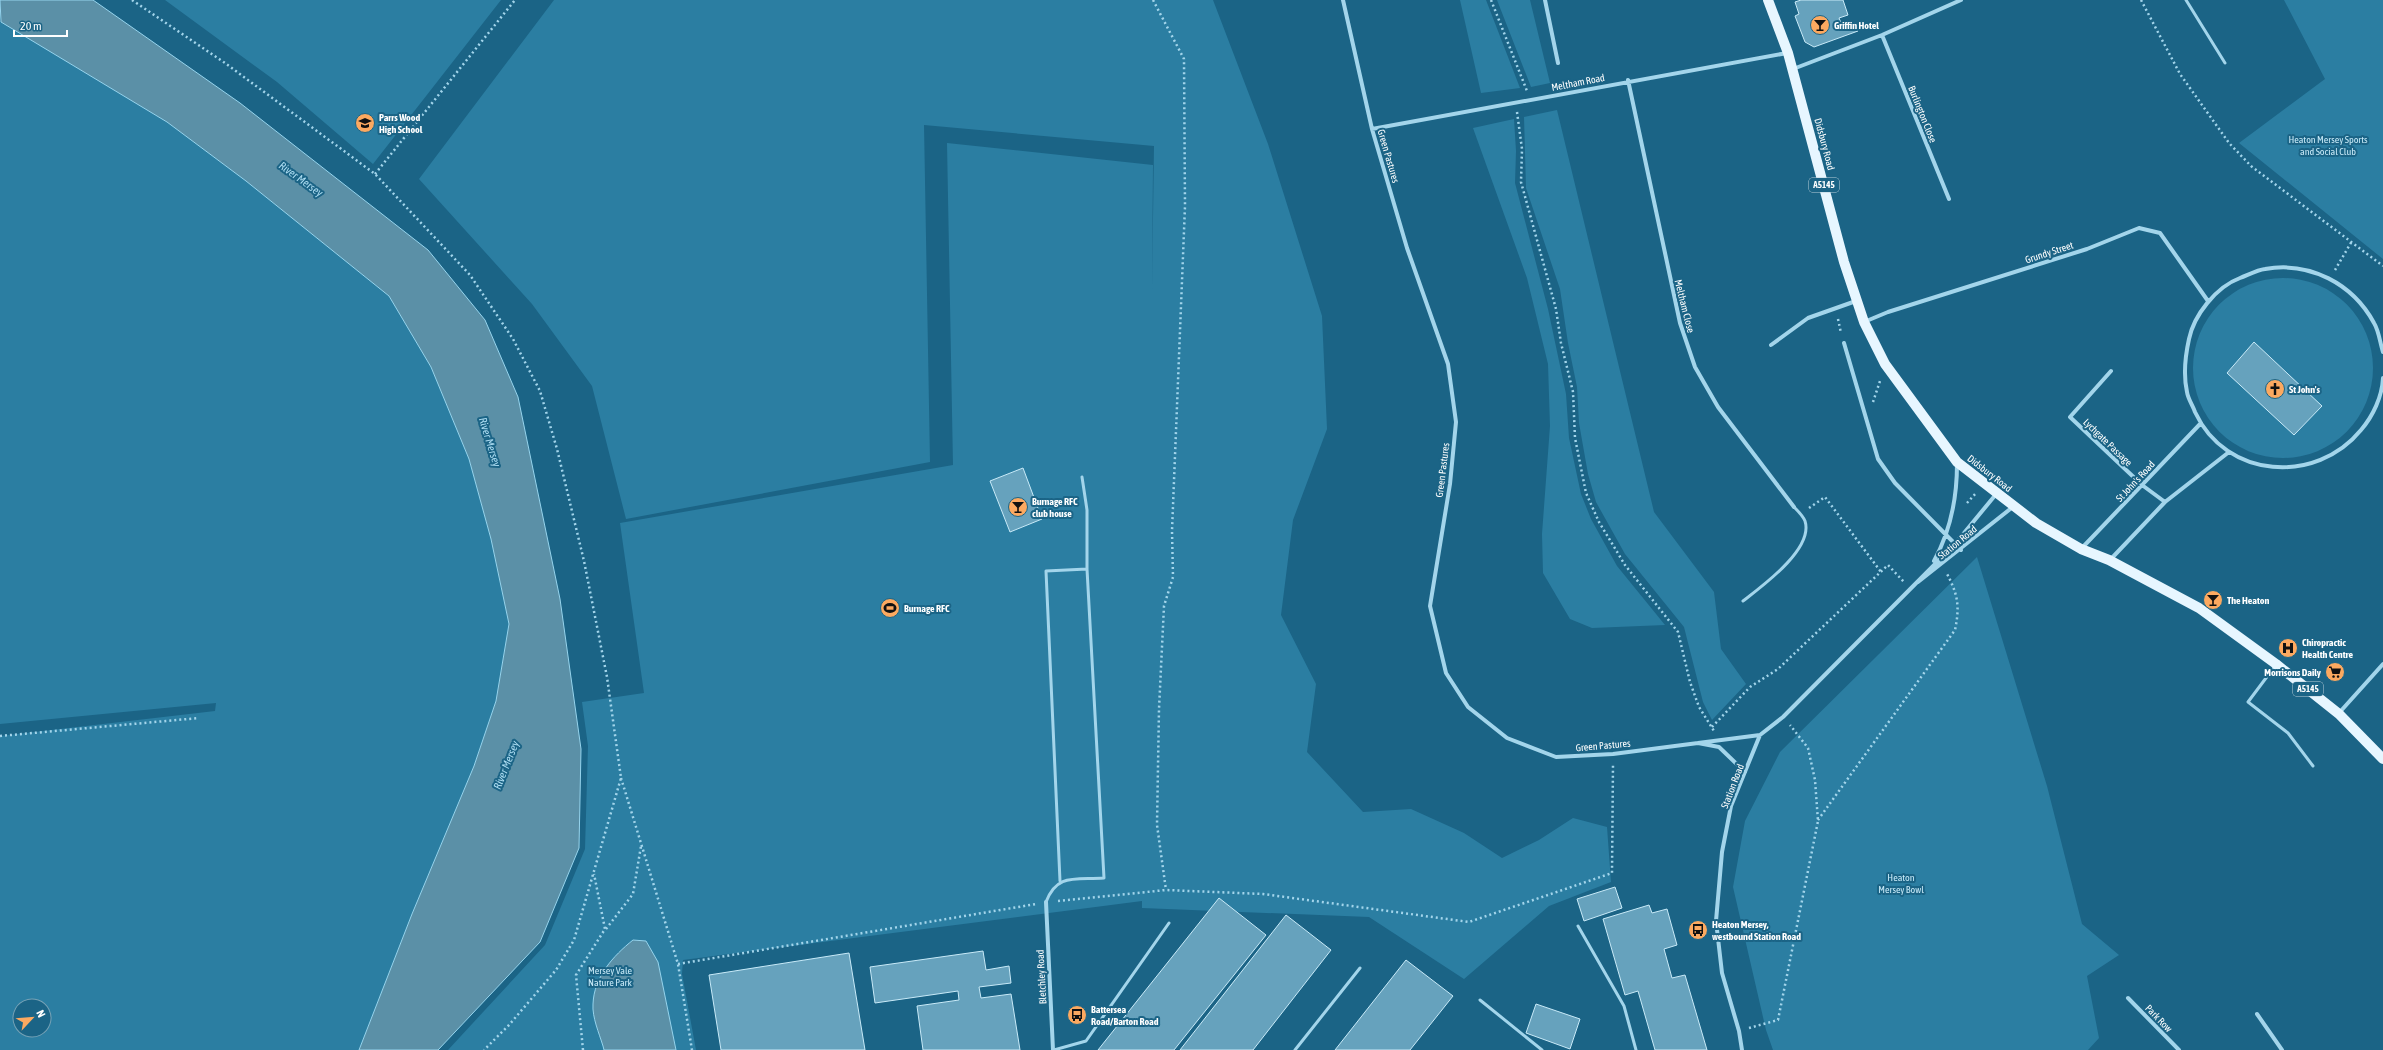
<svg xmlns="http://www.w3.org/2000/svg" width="2383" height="1050" font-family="'Asap Condensed',sans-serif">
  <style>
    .green { fill: #2b7ea2; fill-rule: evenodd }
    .water { fill: #5b90a7; stroke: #96d4ed }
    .building { fill: #66a2bd; stroke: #c8eaf8 }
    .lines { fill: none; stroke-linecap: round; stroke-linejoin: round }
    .path { stroke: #a3d5eb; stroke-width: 2.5; stroke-dasharray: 2 3; stroke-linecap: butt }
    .lane { stroke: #a3d5eb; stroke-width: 3 }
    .street { stroke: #a3d5eb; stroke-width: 4 }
    .primary { stroke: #e7f6ff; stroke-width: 10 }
    .labels { text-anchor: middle; stroke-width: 4; stroke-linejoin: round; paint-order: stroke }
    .shield { fill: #1b6486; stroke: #bbd0db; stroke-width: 1 }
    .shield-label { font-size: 9px; font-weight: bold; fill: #fff }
    .poi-label { font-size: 10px; font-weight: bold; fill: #fff; stroke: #1b6486; text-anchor: start }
    .street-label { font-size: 10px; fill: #fff; stroke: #1b6486 }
    .park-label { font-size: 10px; fill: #c8eaf8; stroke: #1b6486 }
    .water-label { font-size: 11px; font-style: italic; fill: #aedef3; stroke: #1b6486 }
  </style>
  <rect width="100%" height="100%" fill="#1b6486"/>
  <path class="green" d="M165,0h336l-128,164 -96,-82z
    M554,0h659l55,144 54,172 5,113 -34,91 -12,95 35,69 -9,68 56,60 48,-3 53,24 38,25 37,-18 34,-22 34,9 4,55 -62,24 -85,73 -95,-62 -227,-9v-7l-459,59 -1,14 14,76h-248l97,-105 40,-96 3,-103 -6,-44 62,-9 -24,-170 333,-58 -6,-322 206,22 -1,124 2,-143 -230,-21 6,337 -304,57 -34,-133 -60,-82 -113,-125z
    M1460,0h26l34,88 -39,5z
    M1497,0h33l20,83 -19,4z
    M2284,0h99v259l-144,-116 86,-64z
    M0,21l167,101 79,59 143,115 42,71 38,92 22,80 18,85 -13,77 -22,65 -62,148 -53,136h-359v-314l215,-25 1,-8 -216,21zM20,1006h24v24h-24z
    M1557,110l97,402 60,80 7,57 25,35 -34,36 -9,-18 -19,-75 -59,-73 -29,-52 -8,-28 -9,-51 -2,-36 -9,-44 -8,-54 -34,-101 -2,-71z
    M1514,119l2,32 -1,32 33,126 18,85 3,44 12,56 10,25 26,47 48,59 -73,3 -22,-9 -27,-46 -1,-39 8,-108 -2,-62 -21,-86 -54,-150z
    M2193 368a90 90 0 1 1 180 0a90 90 0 1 1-180 0Z
    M1977,557l70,229 35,138 37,31 -32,21 12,62 -11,12h-315l-7,-20 -33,-143 12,-66 35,-69z"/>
  <path class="water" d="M0,0h93l147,103 188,147 57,70 33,77 42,202 21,150 -2,99 -39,94 -102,108h-79l53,-136 62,-148 22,-65 13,-77 -18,-85 -22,-80 -38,-92 -42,-71 -143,-115 -79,-59 -166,-100z
    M633,940l13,1 12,21 18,88h-72l-1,-4c-4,-13 -11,-29 -10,-42 1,-27 20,-48 40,-64z"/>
  <path class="building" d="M1801,0h42l5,15 -9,3 4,10 12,-5 3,8 -44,16 -9,-5 -10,-26 4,-2 -4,-12z
    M2254,342l68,64 -28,29 -67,-62z
    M1023,468l19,51 -32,13 -20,-51z
    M1615,887l7,21 -38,13 -7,-22z
    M1219,898l47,37 -92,115h-76z
    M1649,905l3,8 15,-4 10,36 -13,4 8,29 13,-3 22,75h-52l-17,-59 -13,4 -22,-76z
    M1286,915l45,35 -78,100h-73z
    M983,951l3,19 23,-4 2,17 -32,4 2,11 30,-4 9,56h-97l-6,-44 42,-6 -1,-9 -83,12 -5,-36z
    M849,953l16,97h-144l-12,-75z
    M1406,960l47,36 -43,54h-75z
    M1536,1004l44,15 -10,30 -44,-16z"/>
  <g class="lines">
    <path class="path" d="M132,0l93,63 150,111 95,101 43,64 27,52 17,58 27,112 23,116 14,101 -47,162 -18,30 -47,55 -25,25
      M1153,0l31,59 1,147 -13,325 1,46 -9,29 -5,103 -2,116 9,65
      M1491,0l36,91
      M2141,0l39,74 49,69 22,23 132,100
      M1517,112l5,37 -1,33 35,127 5,34 12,49 2,46 11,55 13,29 26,43 53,67 12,50 9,25 15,24
      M375,174l140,-174
      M2335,270l17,-29
      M1838,319l3,14
      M1873,402l7,-21
      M1967,503l9,-10
      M1809,508l16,-11 56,75
      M1712,727l38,-40 28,-18 110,-104 16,17
      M0,736l199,-18
      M621,778l57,186 14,86
      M1818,820l137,-190c5,-24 3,-36 -9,-58
      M1058,901l108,-11 97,4 206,28 143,-49 1,-109
      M606,929l27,-35 8,-48
      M678,964l358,-60
      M1749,1028l29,-8 40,-199 -3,-41 -7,-32 -18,-23
      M583,1050l-7,-75 29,-46 -11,-55"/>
    <path class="lane" d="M2186,0l39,63
      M1082,477l5,33v59
      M1743,601c18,-14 71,-52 62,-80 -2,-5 -7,-10 -11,-14
      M2275,666l-27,36 40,31 25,33
      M1046,902c11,-29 29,-22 58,-24l-17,-309 -41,2 14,310
      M1578,926l46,80 12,44
      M1480,1000l62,50
      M1054,1050l32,-9 83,-118
      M1295,1050l65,-82"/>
    <path class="street" d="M1343,0l29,129 35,119 41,116 8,58 -6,62 -20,122 16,67 22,34 39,31 49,19 57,-3 147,-19
      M1545,0l13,63
      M1882,35l67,164
      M1793,69l89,-34 79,-35
      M1628,80l52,243 15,44 23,40 76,100
      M1372,129l415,-76
      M1864,322l24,-10 199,-63 52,-21 21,5 48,68
      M1844,343l34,116 17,24 66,67
      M1771,345l37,-27 48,-17
      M2383,352c-3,-9 -4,-21 -9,-29 -21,-39 -64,-62 -109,-54 -8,1 -17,6 -25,9 -24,9 -46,37 -51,61 -4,18 -6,35 -2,53 1,7 6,14 8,20 31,67 121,73 166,18 12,-14 21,-33 22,-52
      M2111,371l-41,46 72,68 23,17
      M2081,549l120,-126
      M2110,560l55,-58 64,-50
      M1934,561c17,-31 23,-62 23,-97
      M1918,582l96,-76
      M2339,713l44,-49
      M1698,743l21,4 26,25
      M1046,902l7,148
      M2128,998l51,52
      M2257,1014l25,36
      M1742,1050l-3,-19 -17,-58 -6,-52 6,-69 9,-46 29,-71 23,-18 172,-173 42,-51"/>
    <path class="primary" d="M1768,0l20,53 56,209 20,60 21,42 72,98 79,61 45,26 28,11 90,48 77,56 63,50 44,45"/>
  </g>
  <defs>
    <g id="bar-disc" transform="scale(1)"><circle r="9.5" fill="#fca960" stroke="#1b6486"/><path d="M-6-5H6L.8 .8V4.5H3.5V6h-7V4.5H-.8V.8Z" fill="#111"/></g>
    <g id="school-disc" transform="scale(1)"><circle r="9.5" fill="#fca960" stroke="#1b6486"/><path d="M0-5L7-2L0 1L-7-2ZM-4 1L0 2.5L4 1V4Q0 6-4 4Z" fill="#111"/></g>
    <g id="church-disc" transform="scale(1)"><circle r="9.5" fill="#fca960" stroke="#1b6486"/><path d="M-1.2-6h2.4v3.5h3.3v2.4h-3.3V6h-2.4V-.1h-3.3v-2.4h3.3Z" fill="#111"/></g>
    <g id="stadium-disc" transform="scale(1)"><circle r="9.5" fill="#fca960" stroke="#1b6486"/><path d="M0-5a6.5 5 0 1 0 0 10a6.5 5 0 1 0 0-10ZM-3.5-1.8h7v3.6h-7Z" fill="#111"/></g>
    <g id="hospital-disc" transform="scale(1)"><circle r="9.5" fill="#fca960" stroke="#1b6486"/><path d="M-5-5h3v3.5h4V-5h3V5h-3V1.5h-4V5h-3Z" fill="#111"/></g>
    <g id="supermarket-disc" transform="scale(1)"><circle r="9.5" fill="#fca960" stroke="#1b6486"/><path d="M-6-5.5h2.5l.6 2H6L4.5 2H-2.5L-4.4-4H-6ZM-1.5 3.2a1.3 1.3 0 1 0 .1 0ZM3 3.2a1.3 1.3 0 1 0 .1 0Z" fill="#111"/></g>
    <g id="bus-disc" transform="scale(1)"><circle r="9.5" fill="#fca960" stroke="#1b6486"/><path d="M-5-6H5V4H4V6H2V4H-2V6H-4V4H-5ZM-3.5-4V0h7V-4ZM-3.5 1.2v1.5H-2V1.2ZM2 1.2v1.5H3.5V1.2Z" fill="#111"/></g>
  </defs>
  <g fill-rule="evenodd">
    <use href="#bar-disc" x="1820" y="25"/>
    <use href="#school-disc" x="365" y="123"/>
    <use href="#church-disc" x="2275" y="389"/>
    <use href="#bar-disc" x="1018" y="507"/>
    <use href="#bar-disc" x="2213" y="600"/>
    <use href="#stadium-disc" x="890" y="608"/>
    <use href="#hospital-disc" x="2288" y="648"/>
    <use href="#supermarket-disc" x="2335" y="672"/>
    <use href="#bus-disc" x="1698" y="930"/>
    <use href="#bus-disc" x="1077" y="1015"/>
  </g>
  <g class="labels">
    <g class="shield">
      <rect x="1809" y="178" width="30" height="14" rx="3"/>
      <rect x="2293" y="682" width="30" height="14" rx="3"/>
    </g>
    <g class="shield-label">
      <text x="1824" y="188">A5145</text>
      <text x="2308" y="692">A5145</text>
    </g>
    <g class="poi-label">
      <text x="1834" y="29">Griffin Hotel</text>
      <text x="379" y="121">Parrs Wood<tspan x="379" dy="12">High School</tspan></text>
      <text x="2289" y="393">St John's</text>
      <text x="1032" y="505">Burnage RFC<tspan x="1032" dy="12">club house</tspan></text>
      <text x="2227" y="604">The Heaton</text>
      <text x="904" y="612">Burnage RFC</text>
      <text x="2302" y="646">Chiropractic<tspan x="2302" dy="12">Health Centre</tspan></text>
      <text x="2321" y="676" text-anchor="end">Morrisons Daily</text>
      <text x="1712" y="928">Heaton Mersey,<tspan x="1712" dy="12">westbound Station Road</tspan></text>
      <text x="1091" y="1013">Battersea<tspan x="1091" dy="12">Road/Barton Road</tspan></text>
    </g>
    <g class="street-label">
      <text transform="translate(1578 82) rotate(-11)" y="4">Meltham Road</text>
      <text transform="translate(1923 114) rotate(68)" y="4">Burlington Close</text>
      <text transform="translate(1825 144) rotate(75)" y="4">Didsbury Road</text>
      <text transform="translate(1389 156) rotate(74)" y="4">Green Pastures</text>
      <text transform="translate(2049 252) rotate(-18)" y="4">Grundy Street</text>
      <text transform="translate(1685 306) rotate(76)" y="4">Meltham Close</text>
      <text transform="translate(2108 442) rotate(44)" y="4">Lychgate Passage</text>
      <text transform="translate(1442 470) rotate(-83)" y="4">Green Pastures</text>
      <text transform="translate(1990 473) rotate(38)" y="4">Didsbury Road</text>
      <text transform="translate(2135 481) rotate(-47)" y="4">St John's Road</text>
      <text transform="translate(1957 542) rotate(-39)" y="4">Station Road</text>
      <text transform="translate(1603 745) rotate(-5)" y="4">Green Pastures</text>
      <text transform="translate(1732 786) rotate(-69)" y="4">Station Road</text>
      <text transform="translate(1041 977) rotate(-93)" y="4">Bletchley Road</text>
      <text transform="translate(2159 1018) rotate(46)" y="4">Park Row</text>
    </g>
    <g class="park-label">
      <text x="2328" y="143">Heaton Mersey Sports<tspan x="2328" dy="12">and Social Club</tspan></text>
      <text x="1901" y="881">Heaton<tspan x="1901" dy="12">Mersey Bowl</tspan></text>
      <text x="610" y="974">Mersey Vale<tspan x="610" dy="12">Nature Park</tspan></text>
    </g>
    <g class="water-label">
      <text transform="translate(301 179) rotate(36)" y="4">River Mersey</text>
      <text transform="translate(490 442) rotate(73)" y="4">River Mersey</text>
      <text transform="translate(506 765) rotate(-68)" y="4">River Mersey</text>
    </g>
  </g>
  <g transform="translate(32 1018) rotate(64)"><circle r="19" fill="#1b6486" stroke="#76a2b6"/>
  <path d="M0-3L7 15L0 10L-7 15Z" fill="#fca960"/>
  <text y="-6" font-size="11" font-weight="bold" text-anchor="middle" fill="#ffffff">N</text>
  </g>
  <path d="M14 30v6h53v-6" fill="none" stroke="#ffffff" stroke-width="2"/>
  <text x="20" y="30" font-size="12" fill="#ffffff" stroke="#1b6486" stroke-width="3" paint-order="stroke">20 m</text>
</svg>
